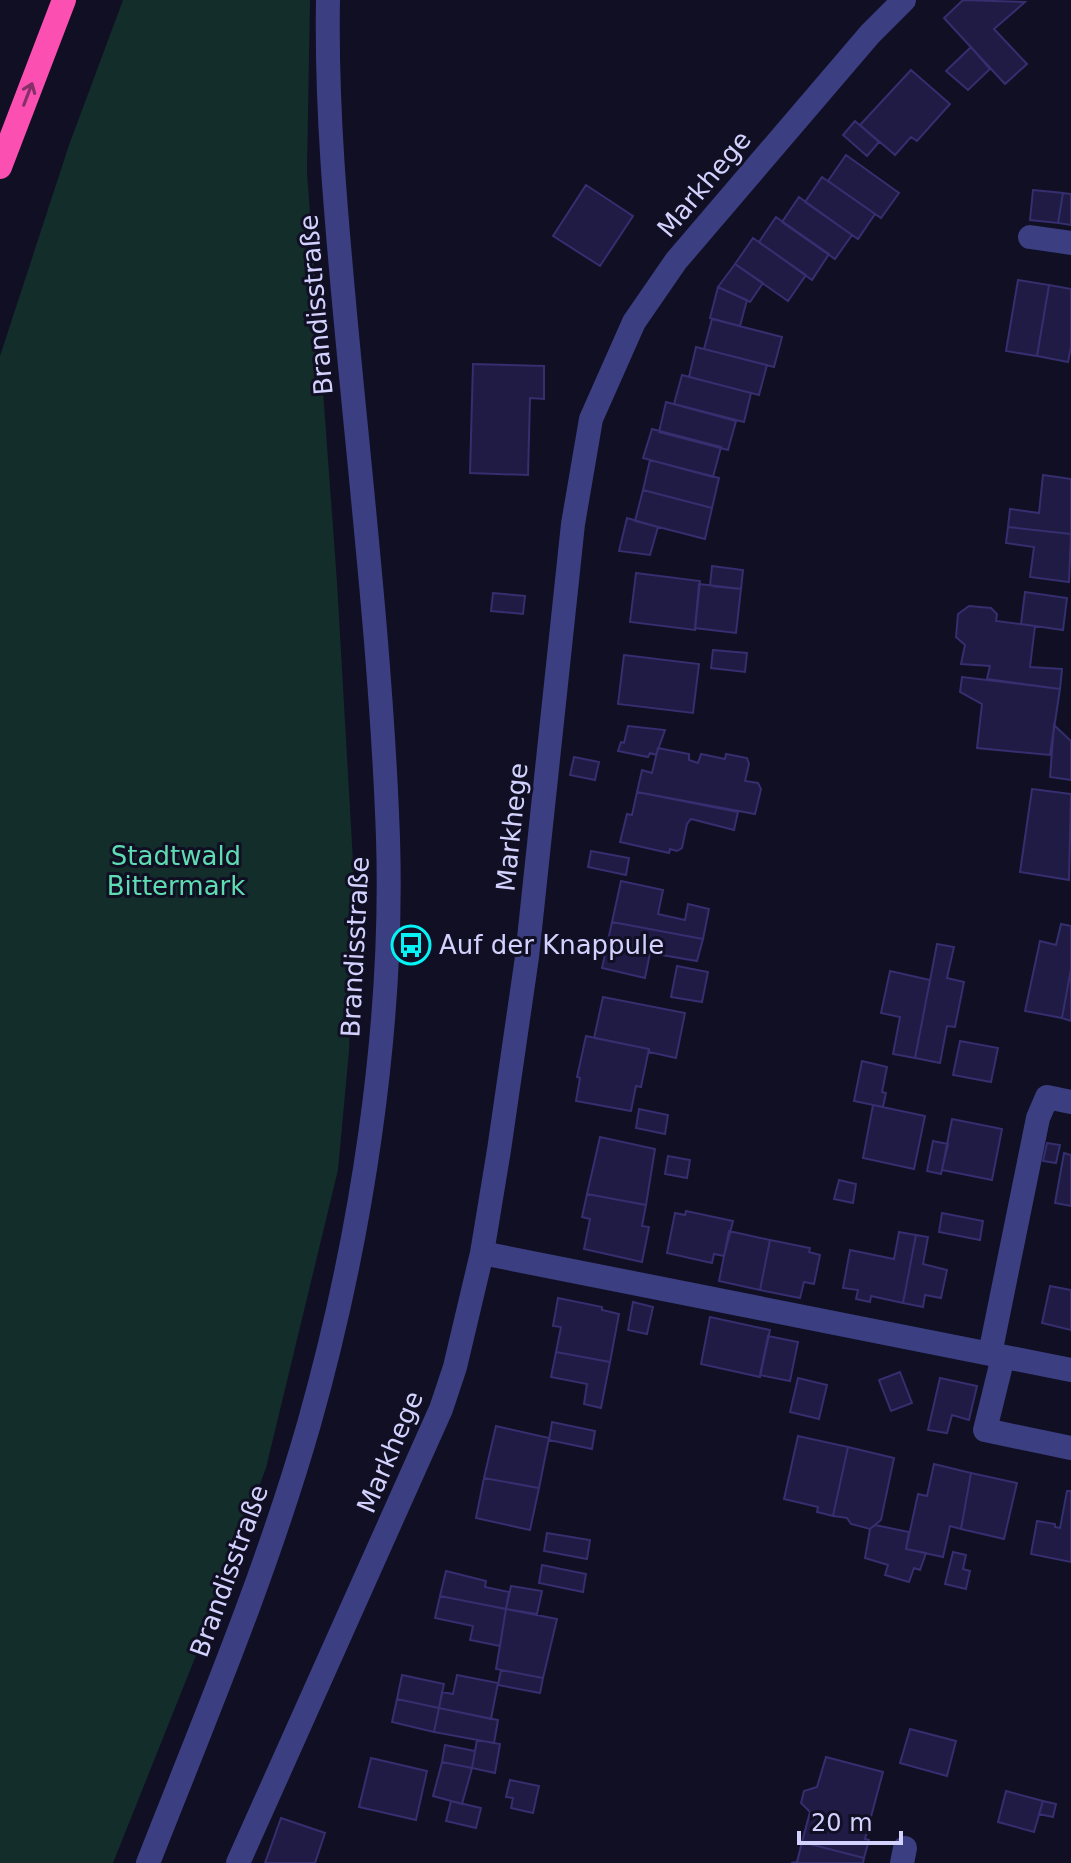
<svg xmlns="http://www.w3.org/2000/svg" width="1071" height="1863" font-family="'DejaVu Sans',sans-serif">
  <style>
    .green { fill: #122d2a }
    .building { fill: #201b44; stroke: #352e6f; stroke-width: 2 }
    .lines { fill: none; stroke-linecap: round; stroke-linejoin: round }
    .minor { stroke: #3b3e81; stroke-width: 24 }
    .highway { stroke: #fb50b1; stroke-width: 24 }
    .oneway { stroke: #86306a }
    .labels { text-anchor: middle; stroke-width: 6; stroke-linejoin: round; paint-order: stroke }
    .street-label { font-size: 26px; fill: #d3d2fe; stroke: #100f23 }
    .park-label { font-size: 26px; fill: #5fddb2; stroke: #100f23 }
    .poi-label { font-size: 26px; fill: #d3d2fe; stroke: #100f23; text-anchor: start }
  </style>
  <rect width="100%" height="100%" fill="#100f23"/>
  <path class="green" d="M123,0h187l-3,172 30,410 18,314 -6,155 -11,119 -72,298 -59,160 -94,235h-113v-1507l69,-211z"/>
  <path class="building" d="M963,0l62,2 -31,27 33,35 -22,20 -61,-66z
    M971,47l19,22 -22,21 -22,-19z
    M911,70l39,34 -33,37 -6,-4 -16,18 -35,-30z
    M855,121l24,21 -12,14 -24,-21z
    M846,155l53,38 -18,25 -53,-37z
    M822,177l53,37 -17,25 -53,-37z
    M586,185l47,31 -33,50 -47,-30z
    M1033,190l30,3 -5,30 -28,-3z
    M1063,193l8,1v31l-13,-2z
    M799,197l53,38 -17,24 -53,-37z
    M776,217l53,37 -17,26 -53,-38z
    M753,238l53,37 -18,26 -53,-37z
    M735,264l28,19 -13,19 -32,-15z
    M1018,280l31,5 -12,71 -31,-5z
    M1049,285l22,4v58l-3,15 -31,-6z
    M718,287l29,13 -7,26 -30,-8z
    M712,319l70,18 -8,30 -70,-18z
    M696,347l71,18 -8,30 -70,-18z
    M473,364l71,2v33l-14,-1 -2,77 -58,-2z
    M682,375l69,18 -7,29 -70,-18z
    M666,402l70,19 -8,29 -69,-18z
    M652,429l69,18 -8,30 -70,-19z
    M650,460l69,18 -7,30 -69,-18z
    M1043,475l28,4v55l-63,-7 2,-18 29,4z
    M643,490l69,18 -7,31 -70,-18z
    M627,518l31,9 -8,28 -31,-4z
    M1008,527l63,7 -2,48 -39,-5 4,-30 -28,-4z
    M712,566l31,4 -2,19 -31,-3z
    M636,573l64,8 -5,49 -65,-8z
    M699,584l42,5 -5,44 -41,-5z
    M1025,592l42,6 -4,32 -42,-6z
    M493,593l32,3 -2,18 -32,-3z
    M969,606l22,2 6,6 -1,7 39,5 -5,41 32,2 -2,20 -73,-10 3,-13 -29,-2 4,-19 -9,-8 2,-23z
    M713,650l34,3 -2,19 -34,-4z
    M624,655l75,9 -6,49 -75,-9z
    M962,677l98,12 -10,66 -73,-7 5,-44 -22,-12z
    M1054,725l17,16v39l-21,-3z
    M628,726l37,4 -9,25 -6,-2 -2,4 -30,-6 3,-9 3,1z
    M658,748l31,6v6l9,3 3,-9 24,5 1,-5 21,4 2,6 -4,17 13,2 3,6 -6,25 -118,-22 5,-22 10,3z
    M574,757l25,5 -4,18 -25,-5z
    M1032,789l39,5 -2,86 -49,-8z
    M637,792l101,20 -4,18 -43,-11 -4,5 -5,24 -5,3 -7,-2 -1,4 -49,-11 7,-28 5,1z
    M591,851l38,7 -3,17 -38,-8z
    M621,881l42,9 -5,24 27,6 3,-16 21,5 -6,30 -91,-17z
    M612,922l91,17 -6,22 -47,-8 -5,25 -43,-10z
    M1061,924l10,2v43l-9,49 -37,-7 15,-70 16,4z
    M937,944l17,3 -7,31 17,4 -9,45 -8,-1 -7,37 -25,-5z
    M677,966l31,6 -6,30 -31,-5z
    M1071,969v52l-9,-3z
    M890,971l40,9 -15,78 -22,-4 7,-37 -19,-4z
    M603,997l82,16 -9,45 -27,-6v-3l-55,-11z
    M586,1036l63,13 -8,38 -5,-1 -5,25 -55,-10 4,-23 -3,-1z
    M960,1041l38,7 -7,34 -38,-7z
    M862,1061l25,6 -5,25 4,1 -3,14 -29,-6z
    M873,1105l52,11 -11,53 -51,-11z
    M639,1109l29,6 -3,19 -29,-6z
    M952,1119l50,10 -10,51 -50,-10z
    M600,1137l55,12 -9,56 -59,-11z
    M933,1141l15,3 -7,30 -14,-3z
    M1047,1143l13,2 -4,18 -13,-2z
    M1064,1153l7,2v51l-16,-3z
    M668,1156l22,4 -3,18 -22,-4z
    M839,1180l17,4 -3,19 -19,-4z
    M587,1194l59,11 -4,21 7,1 -7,35 -58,-13 6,-30 -8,-2z
    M686,1211l47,10 -9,35 -10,-2 -2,9 -45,-10 8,-40 10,2z
    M942,1213l41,8 -3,19 -41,-8z
    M729,1231l41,9 -10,50 -41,-9z
    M899,1232l17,3 -13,68 -32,-7 -1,6 -14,-3 2,-9 -15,-2 7,-38 44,9z
    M916,1235l12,2 -5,27 24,6 -6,28 -16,-3 -2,12 -20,-4z
    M770,1240l40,8 -1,4 11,3 -6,29 -10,-2 -4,16 -40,-8z
    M1050,1286l21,4v40l-29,-7z
    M558,1298l44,9v3l17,4 -9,48 -54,-10 5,-25 -8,-1z
    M633,1302l20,5 -6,27 -19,-4z
    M710,1317l60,13 -10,47 -59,-13z
    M768,1336l30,6 -8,39 -30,-6z
    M556,1352l54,10 -9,46 -17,-4 3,-20 -36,-7z
    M900,1372l12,31 -21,8 -12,-31z
    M798,1378l29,7 -8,34 -29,-7z
    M940,1378l37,8 -8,34 -17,-5 -5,18 -19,-3z
    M552,1422l43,9 -3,18 -43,-9z
    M496,1426l53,12 -10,50 -55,-10z
    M798,1436l50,11 -15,69 -16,-4 1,-5 -34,-8z
    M848,1447l46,11 -13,62 -11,9 -19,-5 -4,-6 -14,-2z
    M934,1464l37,9 -10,56 -11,-3 -7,31 -37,-8 12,-55 9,2z
    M971,1473l46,10 -13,56 -43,-10z
    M484,1478l55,10 -9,42 -54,-12z
    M1067,1491h4v71l-40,-8 6,-33 18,3v3l5,1z
    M875,1525l34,7 -3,17 20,4 -6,17 -6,-2 -5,14 -24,-7 3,-10 -23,-7 5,-29z
    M547,1533l43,7 -3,19 -43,-8z
    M953,1552l13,3 -3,14 7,2 -4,18 -21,-5z
    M542,1565l44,9 -3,18 -44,-9z
    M446,1571l40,10 -1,6 24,5 -3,17 -66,-13z
    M511,1586l31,5 -5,23 -31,-5z
    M440,1596l66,13 -6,37 -30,-6 3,-14 -38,-8z
    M506,1609l51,10 -14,59 -47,-9z
    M501,1670l42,8 -3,15 -42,-8z
    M402,1675l42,9 -5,24 -42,-9z
    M457,1675l41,8 -7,36 -52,-11 3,-16 11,2z
    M397,1699l42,9 -5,24 -42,-10z
    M439,1708l59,12 -4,23 -60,-11z
    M910,1729l46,12 -9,35 -47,-13z
    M477,1740l23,4 -5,29 -23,-5z
    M445,1745l30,6 -3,17 -30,-6z
    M826,1757l57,15 -18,67 4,1 -5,18 -62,-16 8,-30 -9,-9 3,-12 13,-4z
    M371,1758l56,13 -11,49 -57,-13z
    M442,1762l30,6 -10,36 -29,-8z
    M510,1780l29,6 -6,27 -22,-5 2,-10 -7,-1z
    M1006,1791l37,10 -9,31 -36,-10z
    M451,1801l30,7 -5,20 -30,-7z
    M1043,1801l13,3 -3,13 -14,-3z
    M281,1818l44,15 -10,30h-50z
    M802,1842l62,16 -1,5h-72l6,-1z"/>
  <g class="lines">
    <path class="minor" d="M1030,237l41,6
      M482,1253l589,117
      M990,1354l48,-236 9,-21 24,5
      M1003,1357l-18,73 86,18
      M148,1863c57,-145 118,-289 161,-439 52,-184 85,-395 79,-586 -6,-171 -26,-343 -42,-514 -10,-108 -20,-216 -18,-324
      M238,1863l203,-454 14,-42 27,-114 17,-103 28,-193 46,-433 18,-105 43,-97 42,-61 194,-227 34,-34
      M902,1863l3,-15"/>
    <path class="highway" d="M0,167l64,-167"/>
  </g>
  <defs><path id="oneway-shaft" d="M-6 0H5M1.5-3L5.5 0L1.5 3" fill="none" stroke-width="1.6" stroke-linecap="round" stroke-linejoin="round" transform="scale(2)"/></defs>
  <use class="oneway" href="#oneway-shaft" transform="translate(28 94) rotate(-69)"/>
  <defs>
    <g id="bus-ring" transform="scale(2)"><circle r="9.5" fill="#100f23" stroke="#06f3f6" stroke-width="1.5"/><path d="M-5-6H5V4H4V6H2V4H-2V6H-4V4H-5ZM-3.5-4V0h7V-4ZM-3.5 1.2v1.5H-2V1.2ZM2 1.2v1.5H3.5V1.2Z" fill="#06f3f6"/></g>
  </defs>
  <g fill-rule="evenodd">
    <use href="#bus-ring" x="411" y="945"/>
  </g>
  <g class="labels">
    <g class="street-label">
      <text transform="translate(704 184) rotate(-50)" y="9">Markhege</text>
      <text transform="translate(316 305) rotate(-95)" y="9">Brandisstraße</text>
      <text transform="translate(512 827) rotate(-84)" y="9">Markhege</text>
      <text transform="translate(355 947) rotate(-87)" y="9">Brandisstraße</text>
      <text transform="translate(390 1452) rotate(-67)" y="9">Markhege</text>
      <text transform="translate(229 1571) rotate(-70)" y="9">Brandisstraße</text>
    </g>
    <g class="park-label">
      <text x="176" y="865">Stadtwald<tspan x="176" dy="30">Bittermark</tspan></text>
    </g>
    <g class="poi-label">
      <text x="439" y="954">Auf der Knappule</text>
    </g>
  </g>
  <path d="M799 1831v12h102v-12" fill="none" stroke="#d3d2fe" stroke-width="4"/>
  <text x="811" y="1831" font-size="24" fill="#d3d2fe" stroke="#100f23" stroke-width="6" paint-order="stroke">20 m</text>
</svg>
